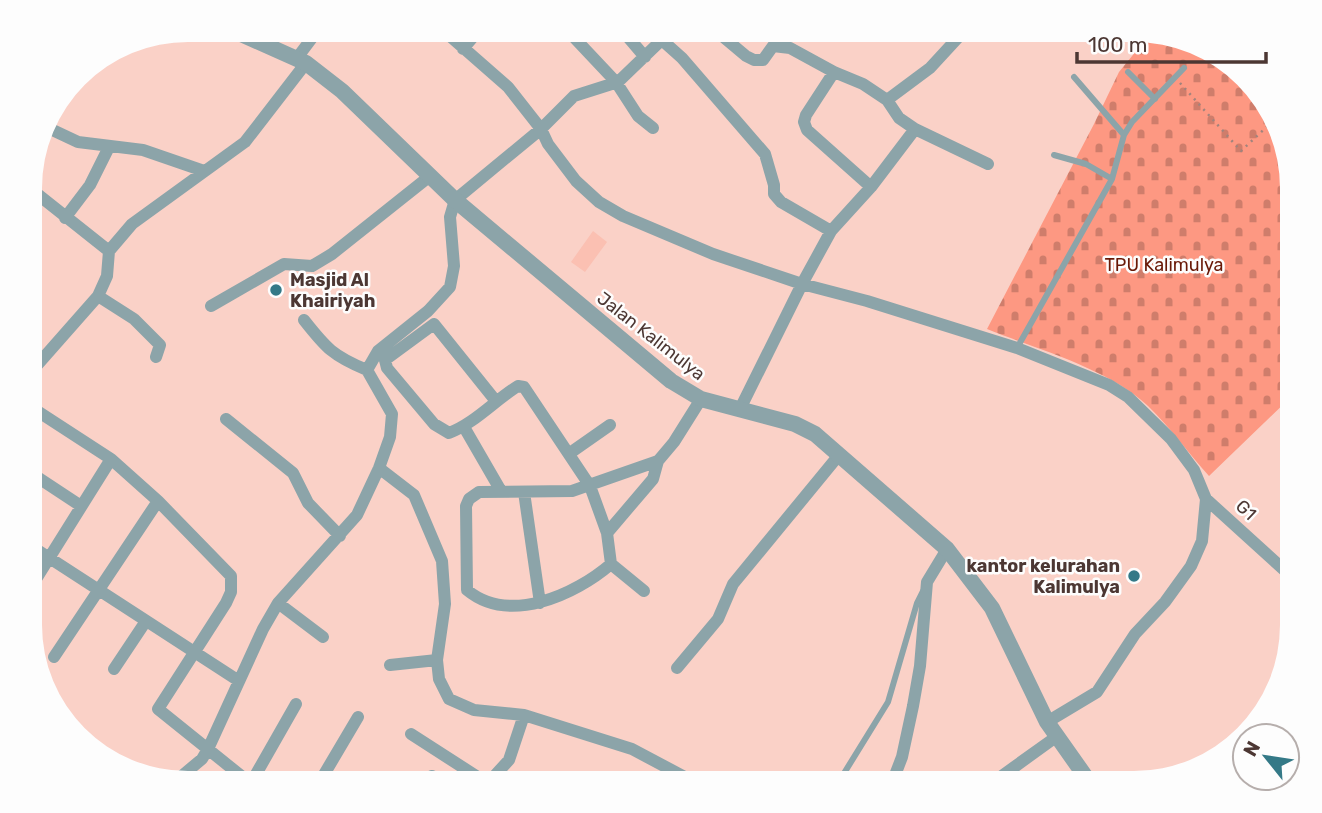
<svg xmlns="http://www.w3.org/2000/svg" width="1322" height="813" font-family="Rubik,sans-serif">
  <style>
    .built { fill: #fbc0b2 }
    .cemetery { fill: url(#cemetery-stones) }
    .lines { fill: none; stroke-linecap: round; stroke-linejoin: round }
    .path { stroke: #a1837c; stroke-width: 2.5; stroke-dasharray: 2 5; stroke-linecap: butt }
    .service { stroke: #8ca4a9; stroke-width: 6 }
    .minor { stroke: #8ca4a9; stroke-width: 12 }
    .tertiary { stroke: #8ca4a9; stroke-width: 16 }
    .poi-dot { fill: #347987; stroke: #fdfdfd; stroke-width: 2.5 }
    .labels { text-anchor: middle; stroke-width: 5; stroke-linejoin: round; paint-order: stroke }
    .park-label { font-size: 18px; fill: #691907; stroke: #fdfdfd }
    .poi-label { font-size: 18px; font-weight: bold; fill: #4c3733; stroke: #fdfdfd; text-anchor: start }
    .street-label { font-size: 18px; fill: #4c3733; stroke: #fdfdfd }
  </style>
  <defs>
    <pattern id="cemetery-stones" width="16" height="16" patternUnits="userSpaceOnUse" patternTransform="scale(1.75)"><rect width="16" height="16" fill="#fd9882"/><path d="M2 7V4a2 2 0 0 1 4 0v3zM10 15v-3a2 2 0 0 1 4 0v3z" fill="#cf7d6b"/></pattern>
  </defs>
  <rect width="100%" height="100%" fill="#fad1c7"/>
  <path class="built" d="M593,231l14,11 -22,30 -14,-10z"/>
  <path class="cemetery" d="M1150,34l72,22 49,52 21,69v219l-83,80c-20,-22 -39,-49 -61,-70 -41,-38 -109,-56 -161,-77l107,-205 25,-52z"/>
  <g class="lines">
    <path class="path" d="M1180,83l61,68 33,-31
      M1267,126l15,18"/>
    <path class="service" d="M1128,72l27,27
      M1074,77l50,58
      M1054,155l32,9 26,15
      M1017,348l95,-169 12,-44 8,-13 52,-54
      M838,783l50,-81 29,-99 6,-12"/>
    <path class="minor" d="M443,30l65,57 33,42 7,15 28,37 23,21 24,14 90,38 89,30 65,17 150,47 92,37 19,12 43,42 23,31 12,29 -4,42 -11,25 -26,36 -30,32 -38,58 -50,30
      M567,30l49,52 22,34 15,12
      M622,30l23,27
      M715,30l31,26 8,4h9l10,-14
      M786,30l-13,16 17,2 44,24 29,12 24,16 12,18 16,11 73,35
      M663,41l19,17 83,96 9,31v9l7,8 50,29
      M463,49l16,-19
      M297,58l21,-28
      M834,72l-28,43 -2,7 3,8 64,57
      M887,100l43,-32 35,-38
      M44,126l34,16 65,8 61,21
      M31,189l78,62
      M65,218l25,-33 19,-38
      M98,296l36,23 26,26 -4,12
      M211,306l73,-42 28,2 20,-12 98,-78
      M304,320c22,28 29,36 63,50
      M31,372l67,-76 9,-20 2,-25 23,-27 113,-82 61,-79
      M495,400l-61,-76 -49,36 2,8 47,56 15,9c26,-10 45,-32 69,-47l6,1 66,99 17,47 4,31c-36,31 -102,61 -144,26l-1,-84 3,-7 10,-7 93,-1 86,-30 16,-19 27,-43
      M31,407l80,52 47,42 73,75v16l-5,11 -68,106 92,74
      M740,409l62,-125 29,-53 40,-44 44,-58
      M226,419l67,54 15,30 32,33
      M464,427l37,64
      M570,453l40,-28
      M379,468l35,27 28,66 3,43 -8,56 2,19 10,20 25,11 50,5 108,34 64,34
      M31,473l50,33
      M524,492l16,111
      M1206,499l86,78
      M607,533l46,-54 5,-18
      M31,546l208,135
      M611,564l33,27
      M31,587l80,-128
      M278,603l45,34
      M54,657l104,-156
      M390,665l47,-5
      M677,668l41,-49 15,-35 106,-129
      M114,669l32,-48
      M411,734l76,49
      M177,780l25,-21 6,-10 55,-120 15,-26 79,-88 22,-47 11,-31 2,-23 -25,-44 11,-19 50,-40 22,-24 4,-21 -4,-49 5,-17 86,-71 33,-33 44,-14 54,-52
      M251,783l45,-79
      M319,783l39,-66
      M427,783l5,-7
      M488,783l21,-23 15,-45
      M892,783l10,-26 11,-51 7,-40 7,-84 20,-33
      M992,783l64,-46"/>
    <path class="tertiary" d="M232,30l74,33 36,28 113,109 216,181 30,18 94,25 20,10 132,115 45,59 55,114 43,61"/>
  </g>
  <g class="poi-dot">
    <circle cx="276" cy="290" r="7"/>
    <circle cx="1134" cy="576" r="7"/>
  </g>
  <g class="labels">
    <g class="park-label">
      <text x="1164" y="271">TPU Kalimulya</text>
    </g>
    <g class="poi-label">
      <text x="290" y="286">Masjid Al<tspan x="290" dy="21">Khairiyah</tspan></text>
      <text x="1120" y="572" text-anchor="end">kantor kelurahan<tspan x="1120" dy="21">Kalimulya</tspan></text>
    </g>
    <g class="street-label">
      <text transform="translate(651 336) rotate(38)" y="6">Jalan Kalimulya</text>
      <text transform="translate(1246 510) rotate(43)" y="6">G1</text>
    </g>
  </g>
  <path d="M0 0H1322V813H0ZM188 42H1134A146 146 0 0 1 1280 188V625A146 146 0 0 1 1134 771H188A146 146 0 0 1 42 625V188A146 146 0 0 1 188 42Z" fill="#fdfdfd" fill-rule="evenodd"/>
  <g transform="translate(1266 757) rotate(300)"><circle r="33" fill="#fdfdfd" stroke="#b6aeac" stroke-width="2"/>
  <path d="M0-5L12 26L0 18L-12 26Z" fill="#347987"/>
  <text y="-10" font-size="19" font-weight="bold" text-anchor="middle" fill="#4c3733">N</text>
  </g>
  <path d="M1077 52v10h189v-10" fill="none" stroke="#4c3733" stroke-width="3.5"/>
  <text x="1088" y="52" font-size="21" fill="#4c3733" stroke="#fdfdfd" stroke-width="5" paint-order="stroke">100 m</text>
</svg>
